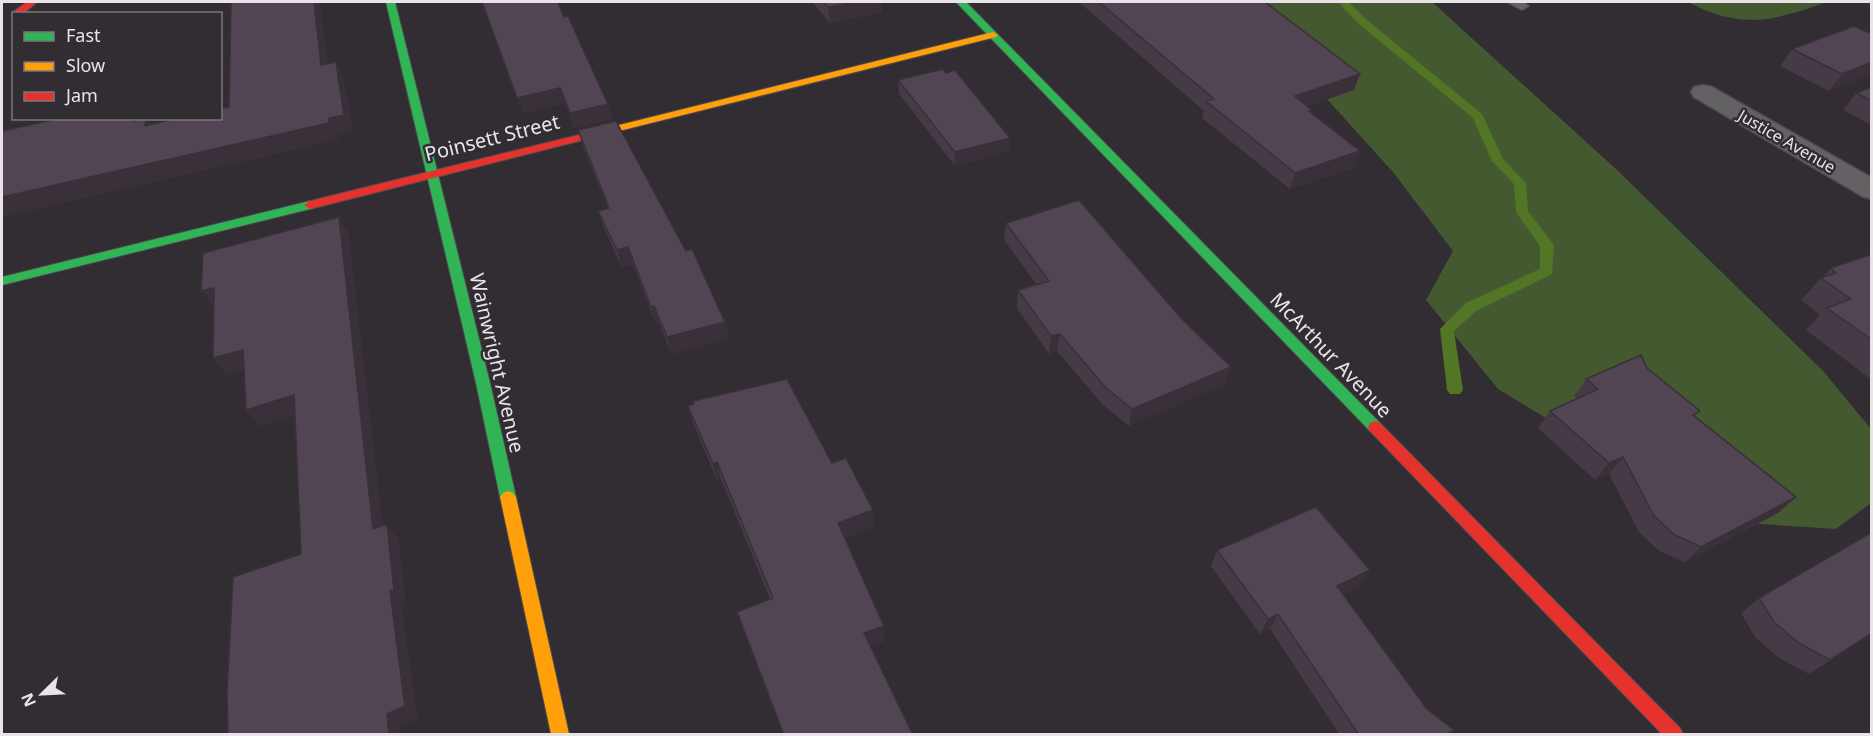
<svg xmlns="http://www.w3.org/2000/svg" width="1873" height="736" font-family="'Noto Sans',sans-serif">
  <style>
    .green { fill: #44592f }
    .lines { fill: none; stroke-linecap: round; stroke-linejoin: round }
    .stream { fill: #527626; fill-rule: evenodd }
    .lane-casing { stroke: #4e4b4f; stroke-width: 2 }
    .street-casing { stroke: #4e4b4f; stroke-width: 3 }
    .fast-casing { stroke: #4e4b4f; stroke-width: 2 }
    .slow-casing { stroke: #4e4b4f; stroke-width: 2 }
    .jam-casing { stroke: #4e4b4f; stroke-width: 2 }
    .lane { fill: #636163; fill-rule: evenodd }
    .street { fill: #636163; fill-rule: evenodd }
    .fast { fill: #30b455; fill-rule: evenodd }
    .slow { fill: #ff9f0a; fill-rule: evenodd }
    .jam { fill: #e5322d; fill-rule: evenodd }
    .wall { fill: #463a47 }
    .shaded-wall { fill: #39303a }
    .building { fill: #514453; stroke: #39303a; stroke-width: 1.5 }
    .labels { text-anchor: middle; stroke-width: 5; stroke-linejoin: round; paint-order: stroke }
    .far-street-label { font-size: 16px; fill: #e8e4e8; stroke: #322c33 }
    .street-label { font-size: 20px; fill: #e8e4e8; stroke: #322c33 }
  </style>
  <rect width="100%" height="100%" fill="#312d32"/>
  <path class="green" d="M1224,2h208l184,167 207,202 48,58v74l-35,26 -121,-8 -217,-132 -72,-89 27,-49 -60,-79 -107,-118z
    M1688,2h139c-54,19 -86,28 -139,0z"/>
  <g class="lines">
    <path class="stream" d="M1338,2h10l19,18 115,94 21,45 23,24 2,28 26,34 -2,29 -76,37 -22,20 9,59 -3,4h-10l-3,-4 -7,-61 26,-26 74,-34v-23l-24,-34 -2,-28 -22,-23 -19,-43 -114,-94z"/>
    <g class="lane-casing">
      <path id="lane" d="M1507,2h16l6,4 -7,4z"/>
    </g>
    <g class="street-casing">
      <path id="street" d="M1703,85l9,2 160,91v21l-10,-3 -168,-99 -3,-5 3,-5z"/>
    </g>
    <g class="fast-casing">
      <path id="fast" d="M386,2h9l95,381 26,114 -3,4 -5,2 -5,-2 -3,-4 -24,-114z
        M956,2h10l414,421 2,4 -2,4h-10z
        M310,201l4,1 2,3 -2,3 -312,77v-8z"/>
    </g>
    <g class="slow-casing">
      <path id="slow" d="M993,32l5,3 -2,2 -393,98 -5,-3 1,-2z
        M508,491l5,2 3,4 53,237h-18l-51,-237 3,-4z"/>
    </g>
    <g class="jam-casing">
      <path id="jam" d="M27,2h10l-14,12h-9l-1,2v-4z
        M603,129l4,1v4l-297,75 -6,-4 6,-4z
        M1375,421l5,2 300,305 3,6h-21l-292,-303 -2,-4 2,-4z"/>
    </g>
    <use href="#lane" class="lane"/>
    <use href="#street" class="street"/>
    <use href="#fast" class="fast"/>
    <use href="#slow" class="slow"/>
    <use href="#jam" class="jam"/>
  </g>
  <path class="wall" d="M482,2l82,15 49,102 -38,9 -10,-25 -42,10z
    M812,2h69l1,10 -52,11z
    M1079,2h186l89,88 -46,16 4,4 -1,3 43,55 -64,21 -88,-71 2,-7z
    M1872,34v40l-43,17 -49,-25 12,-17z
    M898,80l111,71 -54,15 -56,-72z
    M1872,87v38l-29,-15 13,-17z
    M578,130l147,192 4,17 -57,15 -13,-31 -3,1 -23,-60 -11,4 -18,-40 -6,-17 10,-3 -25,-61z
    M1006,223l220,161 -97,42 -26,-21 -46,-54 -8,3 -32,-46 1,-18 19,-5 -33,-45z
    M1872,254v126l-66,-50 14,-15 -19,-15 20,-22 2,-1 8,-9z
    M1647,368l48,49 83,96 -93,49 -26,-11 -20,-19 -30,-58 -14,6 -57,-52 12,-17 27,-12 -3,-3 12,-17z
    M688,406l144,57 42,63 -30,12 41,103 -15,5 43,89h-130l-41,-108 -5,-15 33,-13 -49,-120 -4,1 -24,-57z
    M1217,550l143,36 -17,8 84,115 27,21 -4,5h-110l-70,-106 -10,5 -49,-68z
    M1759,598l113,37 -63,39 -30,-16 -24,-21 -14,-24z"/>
  <path class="shaded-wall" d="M314,2h6l10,80 -9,-17z
    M855,2h26l1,10 -52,11 -2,-16z
    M336,62l8,17 9,52 -15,3v6l-336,77v-20l327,-79z
    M1872,62v12l-43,17 13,-17z
    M1360,74l-6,16 -64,22 5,-16z
    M560,88l5,15 -42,10 -6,-15z
    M608,104l5,15 -38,9 -5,-15z
    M133,118h14l10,17 -24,-14z
    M1010,138l-1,13 -54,15v-14z
    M1360,151l-6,17 -64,21 5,-16z
    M339,217l10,17 36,311 -12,-16z
    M628,247l5,17 -11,4 -5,-18z
    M214,288v20l-13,-17z
    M654,306l5,17 -3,1 -5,-17z
    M725,322l4,17 -57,15 -5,-17z
    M1060,334l-3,17 -8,3 2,-18z
    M243,350l13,17 -29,8 -14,-17z
    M1231,367l-5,17 -97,42 3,-17z
    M294,395l12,17 -47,15 -13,-17z
    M1623,457l-14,17 -14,6 14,-17z
    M717,462l4,17 -4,1 -4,-16z
    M1796,497l-18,16 -93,49 16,-15z
    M873,510l1,16 -34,13 -2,-16z
    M387,524l12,16 7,65 -4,2 16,113 -18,7 1,8h-12l-2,-21 3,-123z
    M1370,570l-10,16 -32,15 9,-15z
    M1278,614l-8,15 -10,5 8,-15z
    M884,626l1,15 -20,7 -1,-15z
    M1872,633v2l-63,39 21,-14z"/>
  <path class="building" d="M231,2h83l7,63 15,-3 8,53 -15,3v5l-327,74v-66l60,-13h71v3l13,-3 -1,8 33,-8h42v-9l9,-2z
    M482,2h76l6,15 4,-1 40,88 -38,9 -10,-25 -43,10z
    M824,2h31l-27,5z
    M1099,2h166l95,72 -65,22 17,14 -3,1 51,40 -65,22 -89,-72 8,-2z
    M1854,26l18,8v28l-30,12 -50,-25z
    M943,69l3,4 9,-3 55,68 -55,14 -57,-72z
    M1872,87v14l-16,-8z
    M616,121l70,130 6,-2 33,73 -58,15 -13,-31 -3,1 -23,-60 -11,3 -19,-39 11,-3 -31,-78z
    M1079,200l102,118 50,49 -99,42 -26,-21 -46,-54 -9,2 -33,-46 31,-9 -43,-58z
    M339,217l34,312 14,-5 7,66 -4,1 15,115 -18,8 2,21h-161l-1,-43 6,-115 68,-23 -7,-159 -48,15 -3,-60 -30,8 1,-70 -13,3 2,-38z
    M1872,254v86l-45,-32 24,-9 -30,-21 15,-5 -5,-5z
    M1641,355l6,13 53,43 -7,4 103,82 -95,50 -26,-12 -21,-19 -31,-59 -14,6 -59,-52 48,-22 -12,-10z
    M787,379l45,84 14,-5 27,52 -35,13 46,103 -20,7 49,102h-129l-47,-123 36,-14 -56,-136 -4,2 -25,-58 6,-2 -1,-3z
    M1316,507l54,63 -33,16 90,123 27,21 -10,5h-85l-81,-121 -10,5 -51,-69z
    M1872,532v101l-42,27 -31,-17 -25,-21 -15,-24z"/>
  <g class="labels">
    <g class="far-street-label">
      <text transform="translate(1787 141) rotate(30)" y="6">Justice Avenue</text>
    </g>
    <g class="street-label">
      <text transform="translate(492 138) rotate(-14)" y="7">Poinsett Street</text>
      <text transform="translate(1331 355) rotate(46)" y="7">McArthur Avenue</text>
      <text transform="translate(497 363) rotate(77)" y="7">Wainwright Avenue</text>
    </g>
  </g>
  <rect width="1873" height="736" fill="none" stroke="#e8e4e8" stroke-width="6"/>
  <rect x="12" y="12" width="210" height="108" fill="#322c33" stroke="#7b767b" stroke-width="1.5"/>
  <rect x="24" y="32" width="30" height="9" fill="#30b455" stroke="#7b767b" stroke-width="1.5"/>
  <text x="66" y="42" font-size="18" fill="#e8e4e8">Fast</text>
  <rect x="24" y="62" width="30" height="9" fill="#ff9f0a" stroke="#7b767b" stroke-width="1.5"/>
  <text x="66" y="72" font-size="18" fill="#e8e4e8">Slow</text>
  <rect x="24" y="92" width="30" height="9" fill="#e5322d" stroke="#7b767b" stroke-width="1.5"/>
  <text x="66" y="102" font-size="18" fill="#e8e4e8">Jam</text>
  <g transform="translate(42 694) rotate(246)" stroke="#322c33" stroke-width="4.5" paint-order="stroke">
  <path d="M0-4.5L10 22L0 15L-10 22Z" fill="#e8e4e8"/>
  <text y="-9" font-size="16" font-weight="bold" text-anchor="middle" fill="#e8e4e8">N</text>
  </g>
</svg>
